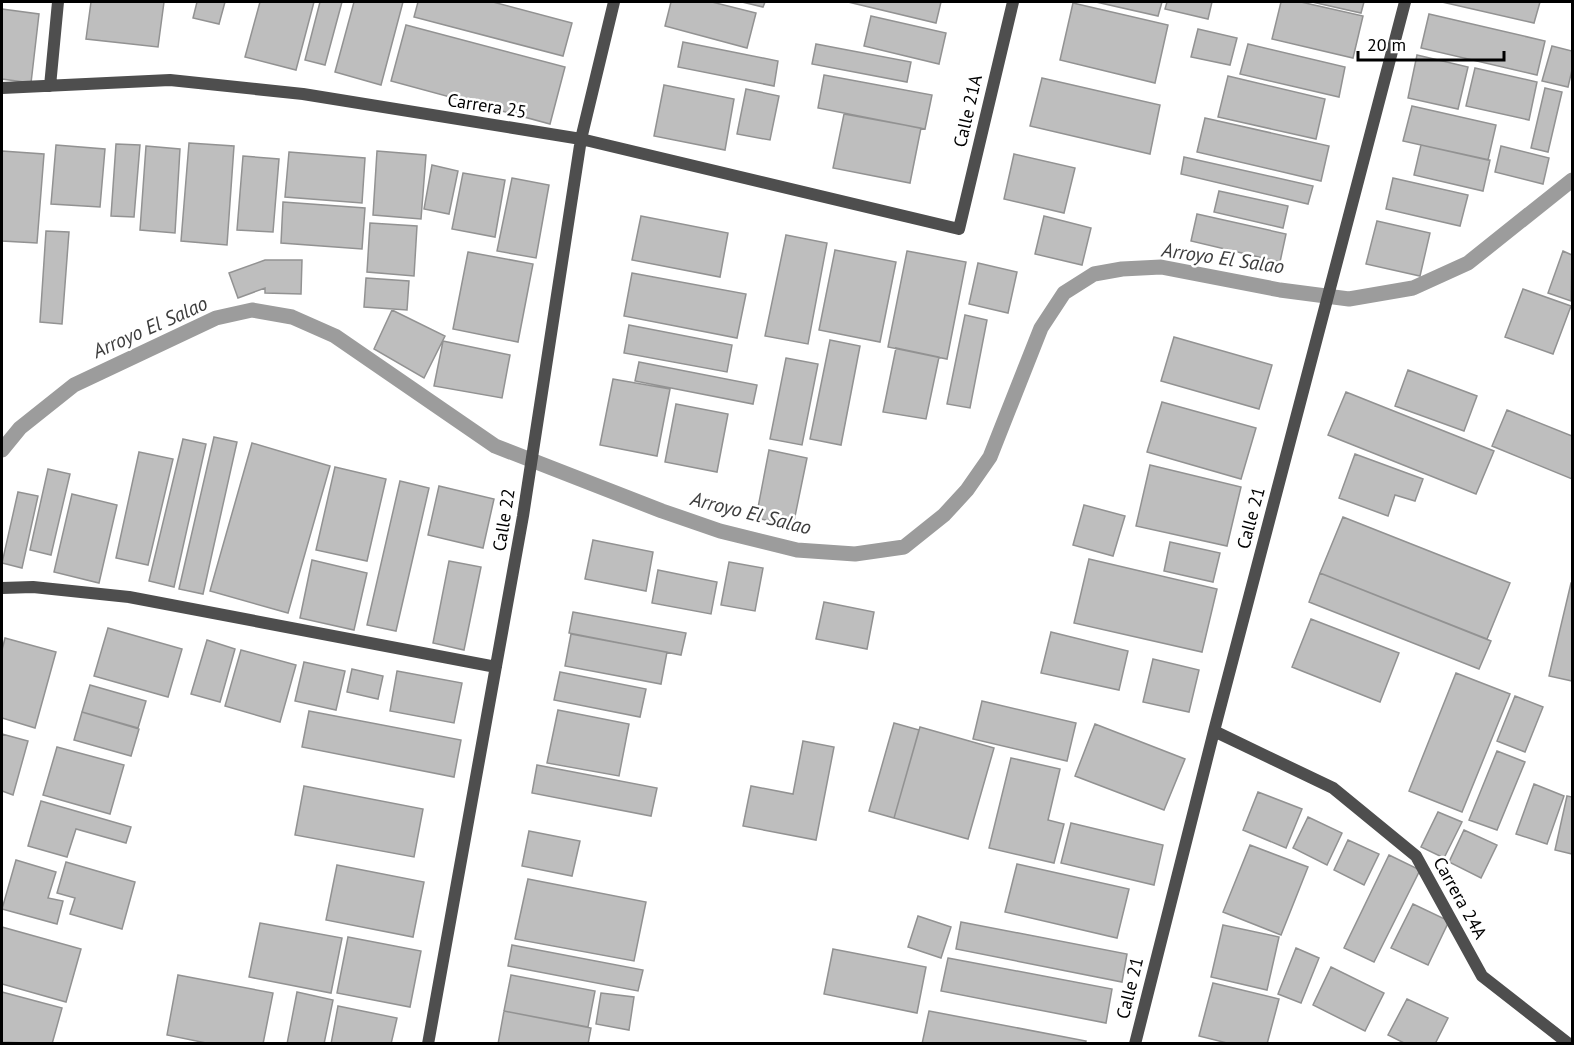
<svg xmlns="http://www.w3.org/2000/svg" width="1574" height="1045" font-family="'PT Sans',sans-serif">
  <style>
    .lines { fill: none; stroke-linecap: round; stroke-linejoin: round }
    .stream { stroke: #9c9c9c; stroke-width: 15 }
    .building { fill: #bebebe; stroke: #929292; stroke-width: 1.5 }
    .minor { stroke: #4e4e4e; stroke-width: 12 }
    .labels { text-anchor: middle; stroke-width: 5; stroke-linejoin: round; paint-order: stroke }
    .street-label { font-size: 18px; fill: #000; stroke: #fff }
    .water-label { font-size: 20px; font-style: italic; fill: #3d3d3d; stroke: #fff }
  </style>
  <rect width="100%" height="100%" fill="#fff"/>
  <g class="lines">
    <path class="stream" d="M2,450l18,-22 54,-43 142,-67 36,-8 40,7 43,19 160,110 167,65 58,20 77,19 58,4 49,-7 40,-32 23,-25 23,-33 51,-129 23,-35 30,-19 28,-5 39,-2 119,23 69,9 64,-11 55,-25 104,-83"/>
  </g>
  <path class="building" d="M91,2h73l-6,45 -72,-8z
    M197,2h28l-6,22 -26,-6z
    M260,2h54l-18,68 -51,-13z
    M320,2h22l-17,63 -20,-5z
    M354,2h49l-22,83 -46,-13z
    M418,2h75l79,21 -9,33 -149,-39z
    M671,2h41l44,11 -9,35 -82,-22z
    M742,2h23l-2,5z
    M848,2h93l-5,21z
    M1096,2h66l-4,14z
    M1167,2h45l-4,17 -43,-10z
    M1281,2h20l62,14 -10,42 -81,-19z
    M1312,2h52l-3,11z
    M1442,2h98l-6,21z
    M1073,3l95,22 -13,58 -95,-23z
    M2,9l37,5 -8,69 -29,-4z
    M1429,14l116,27 -8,34 -116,-27z
    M871,16l75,17 -7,31 -75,-18z
    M406,25l159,42 -15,57 -159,-43z
    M1198,29l39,9 -7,27 -39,-8z
    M683,42l95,19 -4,25 -96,-19z
    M816,44l95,18 -4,20 -95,-18z
    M1248,44l97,23 -6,30 -99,-23z
    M1552,46l20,5v19l-4,17 -26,-6z
    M1417,55l51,12 -10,42 -50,-11z
    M1475,68l62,14 -8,38 -63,-14z
    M824,75l108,20 -7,34 -107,-21z
    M1228,76l97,23 -9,40 -98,-22z
    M1042,78l118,27 -10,49 -120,-28z
    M664,85l70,14 -9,51 -71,-14z
    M1545,88l17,4 -14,60 -17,-4z
    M746,89l33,7 -9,44 -33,-6z
    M1412,106l84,19 -8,35 -85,-19z
    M844,114l77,14 -11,55 -77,-15z
    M1205,118l124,28 -8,35 -124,-29z
    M189,143l45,3 -7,99 -46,-4z
    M116,144l24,1 -6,72 -23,-1z
    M56,145l49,4 -5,58 -49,-3z
    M1421,145l69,15 -7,31 -69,-16z
    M146,146l34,3 -5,84 -35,-3z
    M1501,146l48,12 -6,26 -48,-12z
    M2,151l42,3 -7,89 -35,-2z
    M377,151l49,4 -5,64 -48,-4z
    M289,152l76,6 -3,45 -77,-6z
    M1014,154l61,14 -11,45 -60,-14z
    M243,156l36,3 -6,73 -36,-2z
    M1184,157l129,29 -5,18 -127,-30z
    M432,165l26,6 -9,43 -25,-5z
    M463,173l42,7 -10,57 -43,-8z
    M512,178l37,7 -13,73 -39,-7z
    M1393,178l75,17 -8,31 -74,-17z
    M1219,191l69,15 -5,22 -69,-16z
    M283,202l82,6 -3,41 -81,-6z
    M1197,214l89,20 -6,28 -89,-21z
    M641,216l87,17 -8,44 -88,-17z
    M1044,216l47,12 -9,37 -47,-11z
    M1377,221l53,12 -10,43 -54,-12z
    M370,223l47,3 -3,50 -47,-4z
    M46,231l23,1 -7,92 -22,-2z
    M786,235l41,8 -19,101 -43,-8z
    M835,250l61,12 -16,80 -61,-12z
    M907,251l59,11 -19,97 -59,-12z
    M1563,251l9,4 -1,46 -23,-8z
    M468,252l65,12 -15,78 -65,-13z
    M265,260h37l-1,34 -36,-1v-5l-27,10 -9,-25z
    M978,263l39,9 -9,41 -39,-9z
    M632,273l114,21 -9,44 -113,-22z
    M366,278l43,3 -2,29 -43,-3z
    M1523,289l48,17 -18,48 -48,-17z
    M392,310l53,26 -21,42 -50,-29z
    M965,315l22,5 -17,88 -23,-4z
    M629,325l103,20 -5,27 -103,-19z
    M1174,337l98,28 -13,44 -98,-28z
    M830,340l30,6 -19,99 -31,-6z
    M443,341l67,14 -8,43 -68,-12z
    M896,348l43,9 -13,62 -43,-7z
    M786,358l32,6 -16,81 -32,-6z
    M639,362l118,23 -4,19 -118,-23z
    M1408,370l69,26 -13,35 -69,-25z
    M613,379l57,10 -13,67 -57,-11z
    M1346,392l148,59 -18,43 -148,-59z
    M1162,402l94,26 -15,51 -94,-27z
    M676,404l52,10 -11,58 -52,-10z
    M1507,410l65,26v43l-80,-33z
    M214,437l23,5 -34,152 -24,-5z
    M183,439l23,5 -32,143 -25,-6z
    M252,443l78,23 -42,147 -78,-22z
    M769,450l38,8 -14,68 -37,-8z
    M139,452l34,7 -25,106 -32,-7z
    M1355,454l68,25 -8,22 -20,-6 -7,21 -49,-18z
    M1150,465l91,22 -14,59 -91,-20z
    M335,467l51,12 -19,82 -51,-11z
    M48,469l22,5 -19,81 -21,-5z
    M400,481l29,7 -33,143 -29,-6z
    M439,486l55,13 -11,49 -55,-13z
    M18,492l20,4 -16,72 -20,-5z
    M72,494l45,11 -18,78 -45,-11z
    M1084,505l41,11 -12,40 -40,-11z
    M1343,517l167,66 -23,56 -167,-66z
    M593,540l60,12 -7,39 -61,-12z
    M1170,542l50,11 -7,29 -49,-11z
    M1089,559l128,30 -15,63 -128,-29z
    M312,560l55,13 -13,57 -54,-12z
    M449,561l32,6 -17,83 -31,-7z
    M729,562l34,6 -8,43 -34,-6z
    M658,570l59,12 -6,32 -59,-11z
    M1320,573l171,68 -12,28 -170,-67z
    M1571,583h1v98l-23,-5z
    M824,602l50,10 -7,37 -51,-10z
    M573,612l113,21 -5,22 -112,-22z
    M1311,619l88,34 -19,49 -88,-35z
    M108,628l74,21 -14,48 -74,-21z
    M1051,632l77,19 -9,39 -78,-17z
    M571,634l96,18 -6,32 -96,-18z
    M5,638l51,14 -21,76 -33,-10v-68z
    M207,640l28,9 -15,53 -29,-8z
    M241,650l55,15 -16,57 -55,-16z
    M1153,659l46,11 -10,42 -46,-10z
    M304,662l41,9 -9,39 -41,-9z
    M352,669l31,7 -5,23 -31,-7z
    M397,671l65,12 -8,40 -64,-12z
    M560,672l86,17 -6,28 -86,-17z
    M1456,673l54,21 -48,118 -53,-21z
    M90,685l56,16 -8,27 -56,-16z
    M1515,696l28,11 -18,45 -28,-11z
    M982,701l94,22 -9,38 -94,-22z
    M558,710l71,14 -10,52 -72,-13z
    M309,711l152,29 -7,37 -152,-30z
    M82,712l57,17 -8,27 -57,-16z
    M894,723l25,7 -25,88 -25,-7z
    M1095,724l90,35 -21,51 -89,-34z
    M920,727l74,21 -26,91 -74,-21z
    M2,734l26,7 -15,54 -11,-4z
    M803,741l31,6 -18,93 -73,-14 8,-40 42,8z
    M57,747l67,18 -14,49 -67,-19z
    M1497,751l28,11 -28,68 -28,-10z
    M1011,758l49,11 -12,51 16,4 -10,39 -65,-15z
    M537,765l120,23 -6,28 -119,-23z
    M1534,784l30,12 -17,48 -31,-10z
    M304,786l119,23 -9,48 -119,-22z
    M1258,792l44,17 -16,39 -43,-18z
    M1567,796l5,1v57l-17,-4z
    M41,801l90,26 -5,16 -50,-14 -9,28 -39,-11z
    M1438,812l24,10 -18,36 -23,-11z
    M1308,817l34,16 -15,32 -34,-17z
    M1071,823l92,22 -9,40 -93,-22z
    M1464,830l33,15 -16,33 -32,-16z
    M529,831l51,10 -8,35 -50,-10z
    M1348,840l31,14 -15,31 -30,-15z
    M1250,845l58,22 -27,68 -58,-23z
    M1389,855l31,15 -46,92 -30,-14z
    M16,860l40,12 -8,26 15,3 -6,23 -55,-15z
    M66,862l69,20 -13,47 -52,-15 5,-16 -18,-5z
    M1017,864l112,25 -12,49 -112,-26z
    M337,865l87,17 -11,55 -87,-17z
    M528,879l118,23 -12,59 -119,-22z
    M1413,904l36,17 -21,44 -37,-17z
    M918,916l33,11 -10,31 -33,-11z
    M961,922l166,32 -5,28 -166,-33z
    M260,923l82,15 -11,55 -82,-16z
    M1223,925l56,12 -12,53 -56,-13z
    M2,927l79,22 -15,53 -64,-18z
    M348,937l73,14 -11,56 -73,-14z
    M512,945l131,25 -5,21 -130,-25z
    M1296,948l23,10 -18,45 -23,-9z
    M833,949l93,18 -9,46 -93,-19z
    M948,958l164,31 -6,34 -165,-32z
    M1331,967l53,26 -19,38 -52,-26z
    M178,975l95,18 -10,51h-52l-44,-9z
    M511,975l84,16 -7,36 -84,-16z
    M1213,983l66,16 -12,45h-36l-32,-8z
    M2,992l60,16 -10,36 -50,-2z
    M297,992l36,8 -9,44h-37z
    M601,993l33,4 -5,33 -33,-6z
    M1407,999l41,19 -13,26h-29l-18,-9z
    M338,1006l59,12 -6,26h-60z
    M504,1011l87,17 -3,16h-90z
    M929,1011l157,30 -1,3h-163z"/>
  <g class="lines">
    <path class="minor" d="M50,86l8,-84
      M2,88l168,-8 133,14 278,45 378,90 54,-227
      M2,588l31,-1 96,10 367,70
      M1214,731l119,57 83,68 66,120 87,68
      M428,1044l95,-528 58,-377 33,-137
      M1135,1044l79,-313 191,-729"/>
  </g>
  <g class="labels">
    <g class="street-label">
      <text transform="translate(487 106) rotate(9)" y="6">Carrera 25</text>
      <text transform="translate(968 111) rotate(-77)" y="6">Calle 21A</text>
      <text transform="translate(1251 518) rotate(-75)" y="6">Calle 21</text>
      <text transform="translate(504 520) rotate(-81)" y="6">Calle 22</text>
      <text transform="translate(1460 898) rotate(61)" y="6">Carrera 24A</text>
      <text transform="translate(1130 988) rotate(-76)" y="6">Calle 21</text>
    </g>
    <g class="water-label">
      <text transform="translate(1223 258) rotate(8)" y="7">Arroyo El Salao</text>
      <text transform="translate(150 327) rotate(-24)" y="7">Arroyo El Salao</text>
      <text transform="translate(751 513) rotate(14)" y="7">Arroyo El Salao</text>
    </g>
  </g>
  <rect width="1574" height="1045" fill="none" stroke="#000000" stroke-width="6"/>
  <path d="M1358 51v9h146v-9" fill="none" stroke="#000000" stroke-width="3"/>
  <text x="1367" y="51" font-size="18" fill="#000000" stroke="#ffffff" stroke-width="4.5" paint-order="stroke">20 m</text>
</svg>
